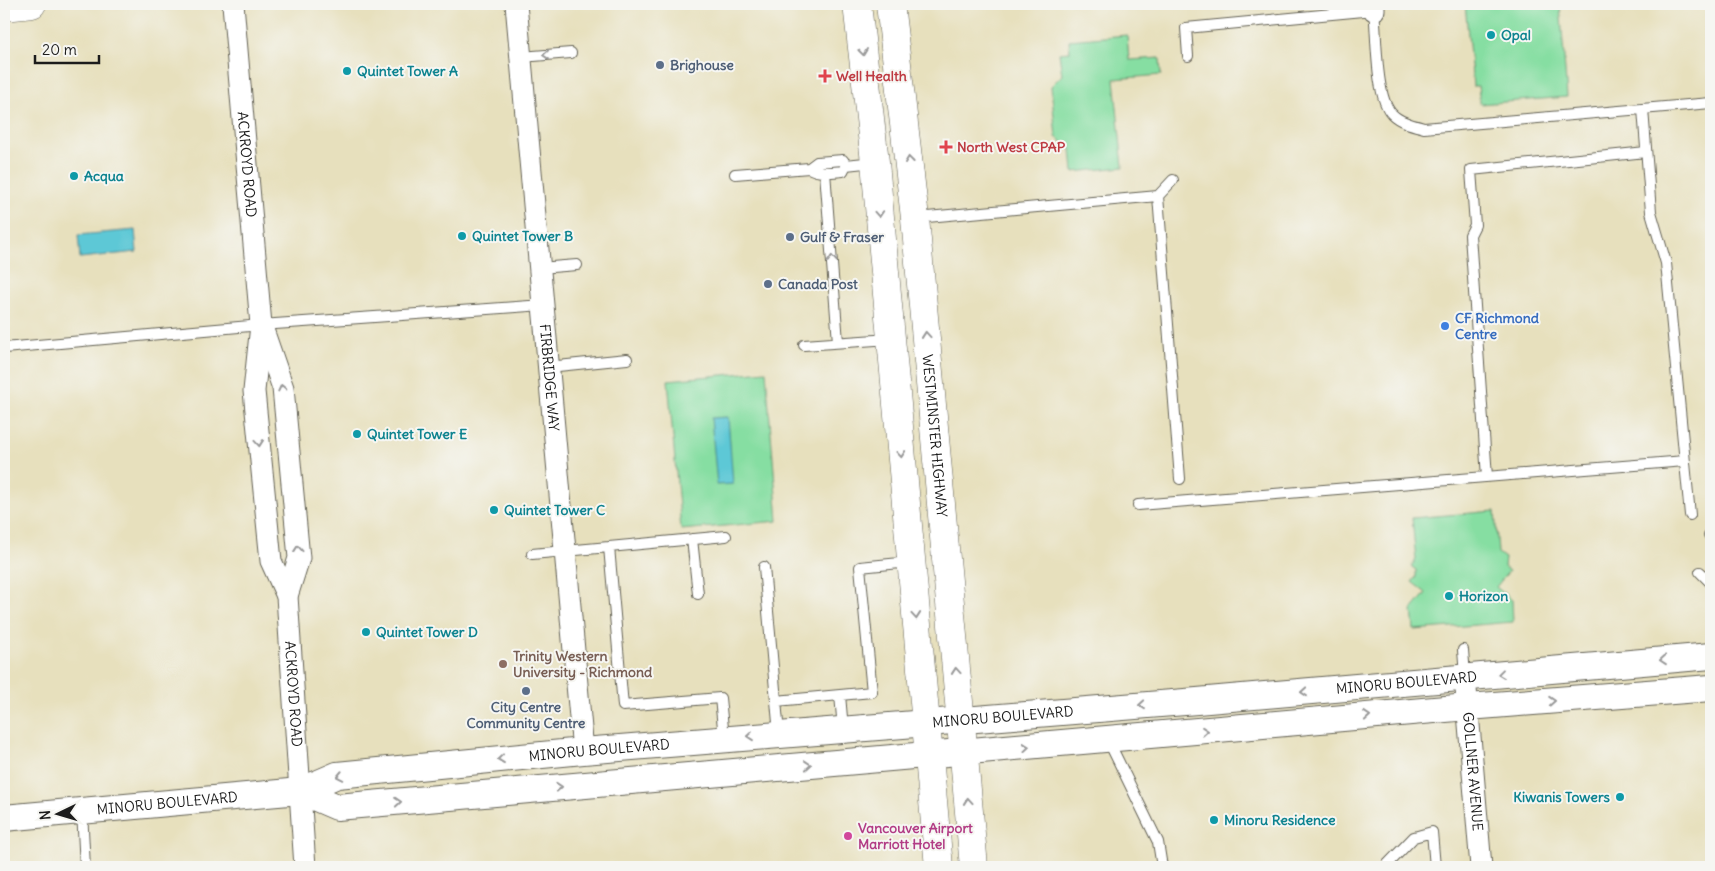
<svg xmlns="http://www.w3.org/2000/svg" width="1715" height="871" font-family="Delius,sans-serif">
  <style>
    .green { fill: #86dea2; stroke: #517d5f }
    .water { fill: #5dc8d6; stroke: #3c7279 }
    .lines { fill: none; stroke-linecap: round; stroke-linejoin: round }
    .service-casing { stroke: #636154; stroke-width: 12 }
    .minor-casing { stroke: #636154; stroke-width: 23 }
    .tertiary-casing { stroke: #636154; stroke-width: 28 }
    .secondary-casing { stroke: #636154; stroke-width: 29 }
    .service { stroke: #fff; stroke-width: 10 }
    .minor { stroke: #fff; stroke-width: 21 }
    .tertiary { stroke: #fff; stroke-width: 26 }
    .secondary { stroke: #fff; stroke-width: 28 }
    .oneway { stroke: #999 }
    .culture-dot { fill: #0f9aa8; stroke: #f6f6f2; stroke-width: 2 }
    .service-dot { fill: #5c6f8a; stroke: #f6f6f2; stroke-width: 2 }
    .health-dot { fill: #e0444e; stroke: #f6f6f2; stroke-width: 2 }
    .shop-dot { fill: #3f7fe0; stroke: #f6f6f2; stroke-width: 2 }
    .education-dot { fill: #8d6e63; stroke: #f6f6f2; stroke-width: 2 }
    .hotel-dot { fill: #d1479c; stroke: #f6f6f2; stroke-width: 2 }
    .labels { text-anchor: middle; stroke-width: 4; stroke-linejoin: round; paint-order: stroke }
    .culture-label { font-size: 14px; font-weight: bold; fill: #0d838f; stroke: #f6f6f2; text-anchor: start }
    .service-label { font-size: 14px; font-weight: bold; fill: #4e5e75; stroke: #f6f6f2; text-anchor: start }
    .health-label { font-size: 14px; font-weight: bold; fill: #be3a42; stroke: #f6f6f2; text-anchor: start }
    .street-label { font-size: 14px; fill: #1c1c1c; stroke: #f6f6f2 }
    .shop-label { font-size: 14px; font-weight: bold; fill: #366cbe; stroke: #f6f6f2; text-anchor: start }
    .education-label { font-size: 14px; font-weight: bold; fill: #785e54; stroke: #f6f6f2; text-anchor: start }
    .hotel-label { font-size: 14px; font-weight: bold; fill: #b23c85; stroke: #f6f6f2; text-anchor: start }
  </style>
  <rect width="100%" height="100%" fill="#f6f6f2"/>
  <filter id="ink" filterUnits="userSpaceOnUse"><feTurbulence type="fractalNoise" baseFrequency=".02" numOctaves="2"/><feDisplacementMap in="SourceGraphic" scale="10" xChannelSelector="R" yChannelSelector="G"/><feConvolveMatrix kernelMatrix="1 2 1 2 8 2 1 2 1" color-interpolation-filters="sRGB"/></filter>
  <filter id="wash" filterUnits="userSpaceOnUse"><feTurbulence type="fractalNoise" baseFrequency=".0096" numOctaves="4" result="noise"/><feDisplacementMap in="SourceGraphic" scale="20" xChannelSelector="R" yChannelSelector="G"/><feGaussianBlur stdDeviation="1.12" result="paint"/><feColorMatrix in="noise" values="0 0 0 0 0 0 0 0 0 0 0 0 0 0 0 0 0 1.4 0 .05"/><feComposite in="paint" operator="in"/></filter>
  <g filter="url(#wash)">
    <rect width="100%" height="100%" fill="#e7e0bd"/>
    <path class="green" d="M1465,4h95l7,93 -87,7 -2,-18h-5z
      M1127,35l2,25 31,-2 1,17 -47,4 9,88 -50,5 -2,-23 -15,-12 -5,-51 11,-11 -3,-22 11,-1 -1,-12z
      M766,371l12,150 -97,9 -13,-150z
      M1495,511l3,42 7,5 -1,9 5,4 -13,16 16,13 1,22 -99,8 -2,-20 14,-17 -14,-11 4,-5v-7l-5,-4 5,-6 -4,-42z"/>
    <path class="water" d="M135,230l2,22 -57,6 -2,-23z
      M728,417l5,67 -16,1 -6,-67z"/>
  </g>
  <g filter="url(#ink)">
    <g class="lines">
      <g class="service-casing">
        <path id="service" d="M1188,56l-2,-28 188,-18c3,25 1,87 18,104 8,8 21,11 32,14l287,-25
          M521,57l50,-4
          M1643,109l8,103 15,51 24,252
          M846,165l-3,6c-13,1 -23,3 -34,-3l8,-6 26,-2 3,5 28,-3
          M825,172l13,170
          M735,174l74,-6
          M1173,180l-15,16 22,283
          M916,218l242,-22
          M539,268l38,-3
          M804,345l86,-6
          M4,348l257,-23 282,-20
          M548,367l79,-8
          M1487,477l-17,-242 5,-10 -4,-55 175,-18
          M1138,505l547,-44
          M1709,535h2
          M692,539l6,55
          M609,547l117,-11
          M532,554l77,-7 14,159 97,-8 4,40
          M764,567l15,167
          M1700,572l11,11
          M1463,650l2,26
          M776,701l64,-6
          M843,729l-3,-34 32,-3 -12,-125 50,-5
          M1108,740l50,102 4,25
          M82,811l3,56
          M1385,867l29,-30 18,-5 3,35"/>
      </g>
      <g class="minor-casing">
        <g id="minor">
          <path id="s1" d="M233,4l28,321 -7,66 17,170 16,35"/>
          <path id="s2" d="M516,4l67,747"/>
          <path d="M1374,4v6"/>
          <path id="s3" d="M263,330l20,58 16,170 -12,38 18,271"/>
          <path id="s4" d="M1465,677l16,190"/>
        </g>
      </g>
      <g class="tertiary-casing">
        <g id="tertiary">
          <path d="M300,791l37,16 1131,-100 243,-19"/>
          <path id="s5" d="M4,818l296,-27 37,-16 246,-24 614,-50 514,-45"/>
        </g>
      </g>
      <g class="secondary-casing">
        <g id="secondary">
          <path d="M857,4l18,158 64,705"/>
          <path id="s6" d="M890,4l25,214 59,649"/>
          <path d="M4,7l28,-3"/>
        </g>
      </g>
      <use href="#service" class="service"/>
      <use href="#minor" class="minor"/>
      <use href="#tertiary" class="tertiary"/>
      <use href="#secondary" class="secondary"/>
    </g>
    <defs><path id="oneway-chevron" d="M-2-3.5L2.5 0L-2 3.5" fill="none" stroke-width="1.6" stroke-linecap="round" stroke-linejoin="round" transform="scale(1.25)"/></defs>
    <g class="oneway">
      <use href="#oneway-chevron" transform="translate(863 52) rotate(83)"/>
      <use href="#oneway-chevron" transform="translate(546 55) rotate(175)"/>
      <use href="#oneway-chevron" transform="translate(909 160) rotate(-97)"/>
      <use href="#oneway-chevron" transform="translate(879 214) rotate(86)"/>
      <use href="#oneway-chevron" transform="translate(832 259) rotate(-94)"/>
      <use href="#oneway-chevron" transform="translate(926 335) rotate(-95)"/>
      <use href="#oneway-chevron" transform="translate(282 388) rotate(-103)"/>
      <use href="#oneway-chevron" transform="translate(259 443) rotate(85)"/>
      <use href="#oneway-chevron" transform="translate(901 454) rotate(85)"/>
      <use href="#oneway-chevron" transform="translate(298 549) rotate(-95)"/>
      <use href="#oneway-chevron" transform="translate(916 616) rotate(85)"/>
      <use href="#oneway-chevron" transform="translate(1663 660) rotate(175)"/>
      <use href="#oneway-chevron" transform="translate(956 671) rotate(-95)"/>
      <use href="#oneway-chevron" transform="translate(1501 674) rotate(173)"/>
      <use href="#oneway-chevron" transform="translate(1304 692) rotate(175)"/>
      <use href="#oneway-chevron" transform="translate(1552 701) rotate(-4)"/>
      <use href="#oneway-chevron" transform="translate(1142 705) rotate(175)"/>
      <use href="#oneway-chevron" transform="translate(1367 716) rotate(-5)"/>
      <use href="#oneway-chevron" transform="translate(1205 731) rotate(-5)"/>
      <use href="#oneway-chevron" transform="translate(750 736) rotate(175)"/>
      <use href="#oneway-chevron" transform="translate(1026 747) rotate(-6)"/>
      <use href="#oneway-chevron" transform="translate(501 759) rotate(174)"/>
      <use href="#oneway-chevron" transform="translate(808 765) rotate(-5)"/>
      <use href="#oneway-chevron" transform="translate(340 776) rotate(169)"/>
      <use href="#oneway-chevron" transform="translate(559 787) rotate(-5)"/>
      <use href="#oneway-chevron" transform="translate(968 801) rotate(-95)"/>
      <use href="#oneway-chevron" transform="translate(398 802) rotate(-5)"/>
    </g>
  </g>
  <g class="culture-dot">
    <circle cx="1491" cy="35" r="5"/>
    <circle cx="347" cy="71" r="5"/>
    <circle cx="74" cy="176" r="5"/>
    <circle cx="462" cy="236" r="5"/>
    <circle cx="357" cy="434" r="5"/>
    <circle cx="494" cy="510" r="5"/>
    <circle cx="1449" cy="596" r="5"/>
    <circle cx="366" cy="632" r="5"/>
    <circle cx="1620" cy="797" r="5"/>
    <circle cx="1214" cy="820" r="5"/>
  </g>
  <g class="service-dot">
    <circle cx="660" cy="65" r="5"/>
    <circle cx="790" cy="237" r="5"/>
    <circle cx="768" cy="284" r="5"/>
    <circle cx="526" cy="691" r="5"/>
  </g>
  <g class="health-dot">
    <path d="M822.5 68.5h5v5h5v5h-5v5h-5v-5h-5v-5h5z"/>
    <path d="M943.5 139.5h5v5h5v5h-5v5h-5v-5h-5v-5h5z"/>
  </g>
  <circle class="shop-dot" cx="1445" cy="326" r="5"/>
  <circle class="education-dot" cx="503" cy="664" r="5"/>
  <circle class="hotel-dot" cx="848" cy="836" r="5"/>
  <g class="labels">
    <g class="culture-label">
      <text x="1501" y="40">Opal</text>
      <text x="357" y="76">Quintet Tower A</text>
      <text x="84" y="181">Acqua</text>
      <text x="472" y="241">Quintet Tower B</text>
      <text x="367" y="439">Quintet Tower E</text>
      <text x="504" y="515">Quintet Tower C</text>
      <text x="1459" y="601">Horizon</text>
      <text x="376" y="637">Quintet Tower D</text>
      <text x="1610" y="802" text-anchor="end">Kiwanis Towers</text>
      <text x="1224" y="825">Minoru Residence</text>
    </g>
    <g class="service-label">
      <text x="670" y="70">Brighouse</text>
      <text x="800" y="242">Gulf &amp; Fraser</text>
      <text x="778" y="289">Canada Post</text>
      <text x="526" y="712" text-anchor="middle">City Centre<tspan x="526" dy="16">Community Centre</tspan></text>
    </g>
    <g class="health-label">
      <text x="836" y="81">Well Health</text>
      <text x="957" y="152">North West CPAP</text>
    </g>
    <g class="street-label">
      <text dy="5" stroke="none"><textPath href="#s1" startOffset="161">ACKROYD ROAD</textPath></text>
      <text dy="5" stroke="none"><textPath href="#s2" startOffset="375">FIRBRIDGE WAY</textPath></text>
      <text dy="5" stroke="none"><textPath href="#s6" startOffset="434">WESTMINSTER HIGHWAY</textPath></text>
      <text dy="5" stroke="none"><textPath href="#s5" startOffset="1411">MINORU BOULEVARD</textPath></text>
      <text dy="5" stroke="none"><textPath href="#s3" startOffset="370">ACKROYD ROAD</textPath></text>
      <text dy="5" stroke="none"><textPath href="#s5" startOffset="1006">MINORU BOULEVARD</textPath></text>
      <text dy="5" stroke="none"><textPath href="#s5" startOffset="601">MINORU BOULEVARD</textPath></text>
      <text dy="5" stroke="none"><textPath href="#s4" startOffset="95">GOLLNER AVENUE</textPath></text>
      <text dy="5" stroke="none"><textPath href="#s5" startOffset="164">MINORU BOULEVARD</textPath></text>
    </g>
    <g class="shop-label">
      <text x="1455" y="323">CF Richmond<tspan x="1455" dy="16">Centre</tspan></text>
    </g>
    <g class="education-label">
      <text x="513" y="661">Trinity Western<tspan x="513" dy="16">University - Richmond</tspan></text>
    </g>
    <g class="hotel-label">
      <text x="858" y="833">Vancouver Airport<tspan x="858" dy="16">Marriott Hotel</tspan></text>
    </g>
  </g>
  <rect width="1715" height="871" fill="none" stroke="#f6f6f2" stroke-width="20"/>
  <g transform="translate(58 814) rotate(265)" stroke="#f6f6f2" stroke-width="4" paint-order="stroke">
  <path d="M0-4L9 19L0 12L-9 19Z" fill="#1c1c1c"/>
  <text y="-8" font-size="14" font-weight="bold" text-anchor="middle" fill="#1c1c1c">N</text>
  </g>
  <path d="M35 55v8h64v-8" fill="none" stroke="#1c1c1c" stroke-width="2.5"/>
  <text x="42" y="55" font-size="15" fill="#1c1c1c" stroke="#f6f6f2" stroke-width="4" paint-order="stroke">20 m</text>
</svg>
